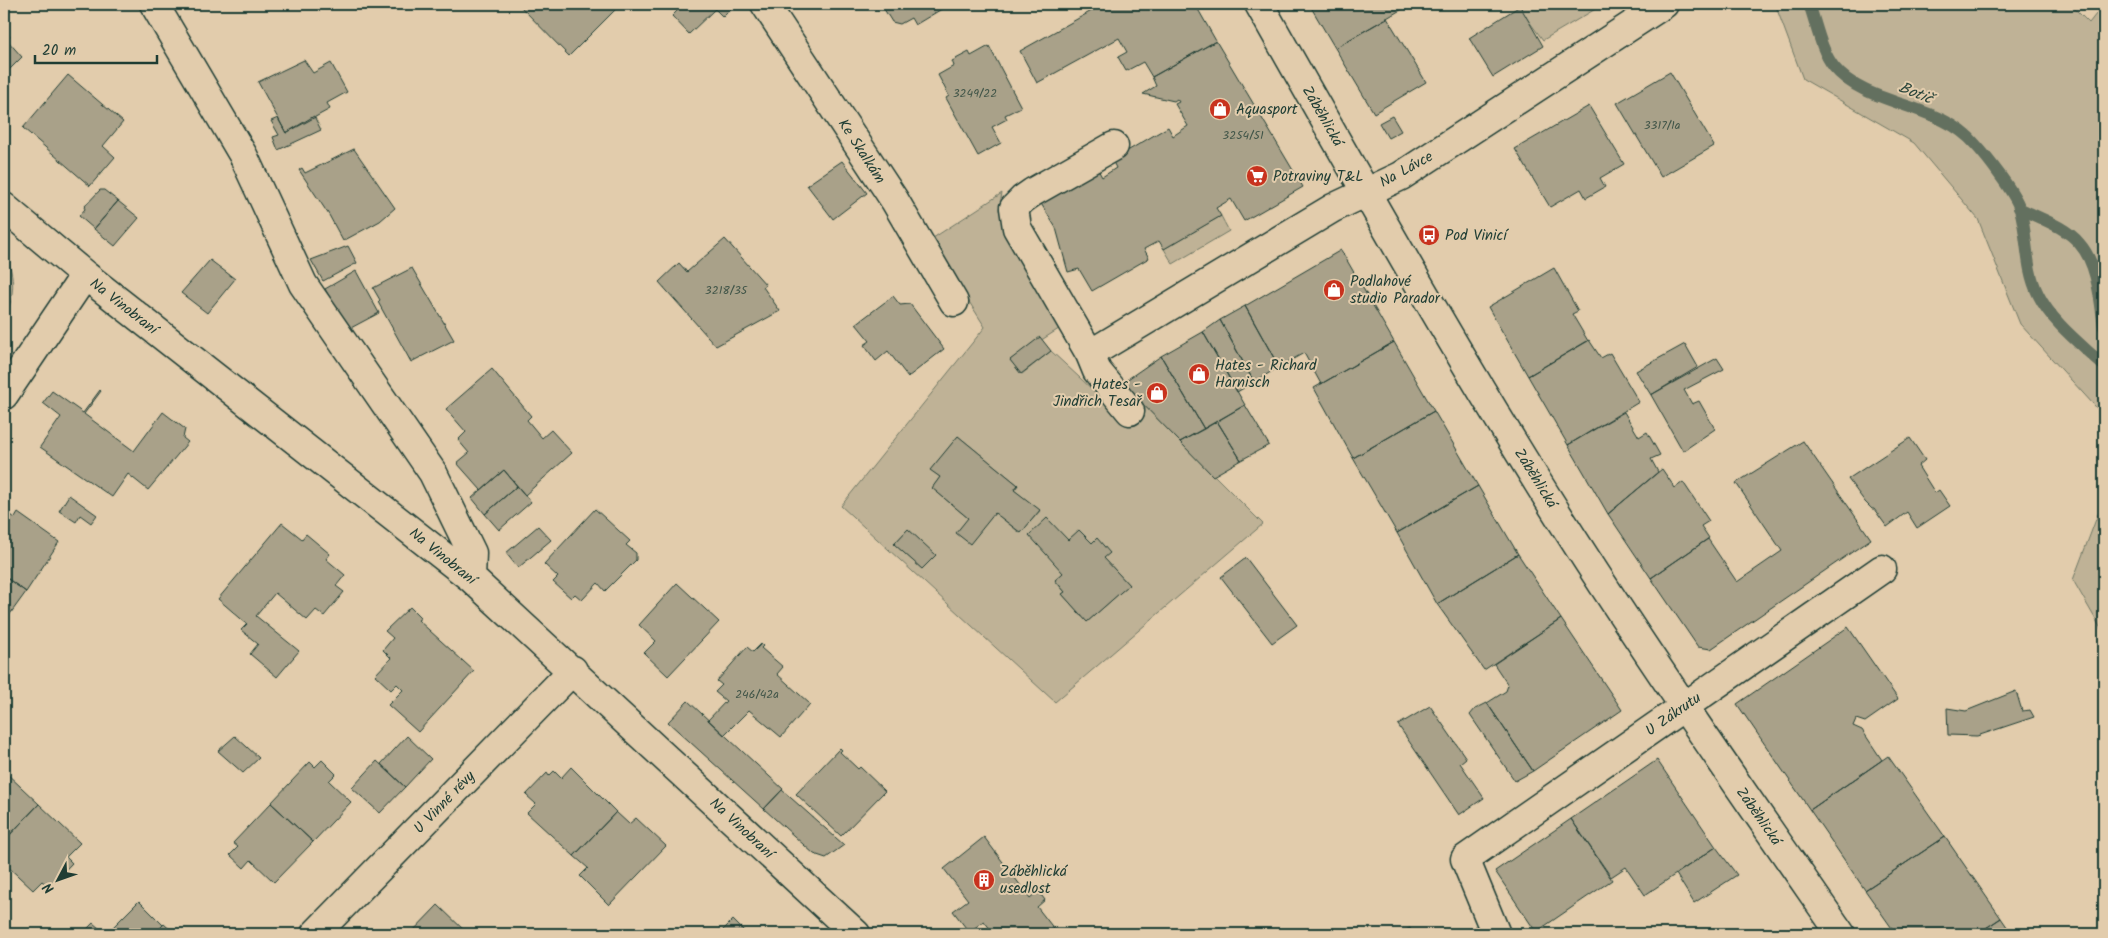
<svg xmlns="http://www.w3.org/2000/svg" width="2108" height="938" font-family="Kalam,sans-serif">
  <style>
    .green { fill: #bfb296; stroke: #6f7865; fill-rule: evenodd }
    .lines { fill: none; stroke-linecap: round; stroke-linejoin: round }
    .stream { stroke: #636f5e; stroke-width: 12 }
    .building { fill: #a9a189; stroke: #1f3d34 }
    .minor-casing { stroke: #1f3d34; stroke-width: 31 }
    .minor { stroke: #e2ccac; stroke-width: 28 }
    .labels { text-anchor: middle; stroke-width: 4; stroke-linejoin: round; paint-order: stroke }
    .number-label { font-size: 12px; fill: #425649 }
    .poi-label { font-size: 15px; fill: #1f3d34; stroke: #e2ccac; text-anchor: start }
    .street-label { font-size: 15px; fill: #1f3d34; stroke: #e2ccac }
    .water-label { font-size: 16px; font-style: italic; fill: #2a453b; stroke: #e2ccac }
  </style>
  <rect width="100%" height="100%" fill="#e2ccac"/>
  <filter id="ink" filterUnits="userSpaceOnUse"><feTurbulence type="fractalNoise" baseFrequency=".02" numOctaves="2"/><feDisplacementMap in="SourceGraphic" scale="10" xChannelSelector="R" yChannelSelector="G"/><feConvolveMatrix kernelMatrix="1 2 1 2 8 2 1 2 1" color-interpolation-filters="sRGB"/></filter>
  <g filter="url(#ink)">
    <path class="green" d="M1516,4h88l-61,36z
      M1775,4h295l19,19 15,-19v412l-84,-92 -42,-105 -64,-76 -111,-64z
      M1002,193l-3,17 9,23 57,92 -55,35 12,14 29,-23 72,67 18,-16 122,122 -208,178 -214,-196 144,-179 -55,-87zM958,436l60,49 -4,5 26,21 -20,22 -25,-20 -14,16 -49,-41 8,-11 -9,-7zM908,529l27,26 -13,14 -28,-25zM1079,531l13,12 5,-4 7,19 25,27 -42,37 -25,-28 3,-2 -10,-11 8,-8 5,-33z
      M1221,216l8,15 -56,33 -9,-15z
      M4,254c13,21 10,45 0,65z
      M2104,506v128l-31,-54 25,-66z"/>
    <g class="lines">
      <path class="stream" d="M1809,4c7,19 12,47 25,63 31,39 107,36 141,77 12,13 40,49 45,65 8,28 5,59 18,85 14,29 44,51 66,72
        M2019,208c19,10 46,18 60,35 19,21 21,57 25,84"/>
    </g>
    <path class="building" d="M524,4h87l5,5 -47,47 -48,-49z
      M684,4h26l5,5 -26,25 -17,-18z
      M710,4h26l-13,13z
      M885,4h65l-35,21 -4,-7 -11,6 -8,-2 -8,-13z
      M1104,4h91l21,37 -64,36 -9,-15 -17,9 -8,-14 9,-5 -8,-14 -82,45 -17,-32z
      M1309,4h92l3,4 -69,40z
      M1520,6l23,40 -50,31 -24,-39z
      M1387,18l39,64 -52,31 -39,-65z
      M4,30l6,7 -3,3 15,17 -18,18z
      M1216,41l87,146 -59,34 -13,-22 -15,9 5,8 -57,33 -5,-8 -15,8 5,9 -57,33 -13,-22 -11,3 -12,-44 -16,-26 57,-34 5,9 14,-9 -4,-8 56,-33 5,9 15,-10 -13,-22 4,-2 -2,-3 -3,2 -31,-7 13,-8 -4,-9z
      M989,46l32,61 -16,8 2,4 -15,8 9,16 -23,13 -32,-58 3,-2 -11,-21 16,-9 -2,-5 17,-9 2,4z
      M304,60l9,13 18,-10 16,29 -20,11 3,6 -44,24 -28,-51z
      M1670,72l44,74 -53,31 -44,-74z
      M68,75l55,47 -20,24 12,11 -25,29 -67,-58z
      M1589,106l35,58 -24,14 5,9 -19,11 -5,-9 -31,18 -35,-58z
      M314,116l7,14 -43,20 -5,-13 6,-2 -8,-14 7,-3 8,15z
      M1392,116l9,15 -13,7 -9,-15z
      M354,149l41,59 -15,13 -37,20 -14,-26 -30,-45 3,-2 3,5z
      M842,161l25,32 -34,26 -26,-34z
      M100,190h4l14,11 -24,28 -15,-13 6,-7 -1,-2z
      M118,201l21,17 -24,28 -21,-17z
      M725,239l41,46 -3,2 17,24 -64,35 -57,-64 20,-19 8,9z
      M348,246l9,17 -34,18 -12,-21z
      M1341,250l53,92 -73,42 -17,-31 -25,14 -34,-61z
      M210,260l25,19 -28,34 -26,-20z
      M412,268l42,72 -43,22 -33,-60 2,-2 -7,-12z
      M1554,268l24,43 -6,3 16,27 -60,35 -40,-69z
      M356,271l23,42 -32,17 -22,-41z
      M893,296l7,9 10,-1 34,45 -36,28 -20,-26 -12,10 -12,-16 6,-4 -14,-17z
      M1245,306l34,61 -25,15 -34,-62z
      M1220,320l34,62 -17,10 -34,-60z
      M1203,332l42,73 -41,24 -43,-73z
      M1040,337l11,14 -30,23 -11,-14z
      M1589,340l12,18 9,-5 29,49 -71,43 -40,-69z
      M1394,342l40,69 -81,47 -39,-70z
      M1685,344l13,23 -47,28 -15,-24z
      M1161,356l43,73 -24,13 -58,-59z
      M1717,358l7,11 -40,21 8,14 7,-3 16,28 -32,22 -32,-56z
      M492,369l39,47 -4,4 15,18 9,-8 21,23 -47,42 -21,-25 -23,20 -24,-27 12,-10 -11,-13 8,-8 -20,-23z
      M100,390l1,1 -17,23 50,37 29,-39 22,17 -2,9 5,4 -40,48 -20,-16 -16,23 -72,-50 21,-30 -18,-14 9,-12 31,22z
      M1245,405l24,40 -28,15 -24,-39z
      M1434,411l44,75 -81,47 -44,-75z
      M1624,412l15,25 8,-5 13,23 -9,4 7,13 -50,42 -40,-69z
      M1217,421l24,39 -28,16 -33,-34z
      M958,436l60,49 -4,5 26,20 -19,23 -26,-20 -25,31 -14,-11 12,-15 -36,-30 8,-11 -10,-7z
      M1910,438l15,22 -7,6 17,27 4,-3 11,16 -33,22 -10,-16 -20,15 -13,-18h-2l-7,-7 -17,-23z
      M1803,441l68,98 -160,110 -13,-2 -47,-69 57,-39 29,43 45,-31 -46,-68z
      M1662,469l13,19 8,-6 26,39 -8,5 8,12 -58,40 -43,-64z
      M504,470l13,16 -32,28 -13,-16z
      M517,486l14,16 -32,28 -14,-16z
      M1478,486l40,68 -81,50 -40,-71z
      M69,495l28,20 -6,8 -11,-8 -4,7 -17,-11z
      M595,509l35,32 -4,4 10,8v7l-31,31 -7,-8 -16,17 -7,-6 -4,4 -18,-16 5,-5 -14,-13z
      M4,510l11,8 3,-5 41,29 -33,50 -22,-16z
      M1047,518l21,22 11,-10 13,13 5,-5 13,15 -6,5 25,27 -42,37 -25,-28 3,-2 -10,-12 8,-7 -34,-38z
      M282,523l20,16 4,-5 24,20 -4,5 19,16 -9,11 8,6 -20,24 -8,-6 -9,10 -32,-27 -19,23 43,35 -22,26 -27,-23 8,-10 -17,-14 6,-6 -29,-25z
      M538,526l13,14 -33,28 -12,-15z
      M908,529l28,26 -14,14 -28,-25z
      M1518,554l43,65 -77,51 -47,-66z
      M1246,558l51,67 -25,18 -51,-66z
      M4,576l22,16 -21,29 -1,-1z
      M677,583l42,39 -51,54 -24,-23 12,-12 -17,-16z
      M410,607l11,11 -3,2 56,51 -56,61 -30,-27 15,-15 -6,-6 -6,6 -16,-15 16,-17 -8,-8 10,-12 -8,-7z
      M1561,619l61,91 -89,61 -46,-68 19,-12 2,-6 -14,-21z
      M1848,627l50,72 -33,23 -9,-3 -3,7 9,4 20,30 -72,50 -73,-106z
      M761,644l2,2 -2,2 22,19 -6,7 33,30 -29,33 -32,-27 -25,25 -16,-15 18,-19 -11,-9 7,-7 -5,-4 30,-34 6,5z
      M2016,691l6,20 8,-1 4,7 -57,19 -29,-1 -1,-27 19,3z
      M688,701l95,88 -19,20 -96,-87z
      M1487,703l46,68 -18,10 -45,-66 5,-6z
      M1430,706l36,52 -6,5 24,35 -25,17 -61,-90z
      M235,736l24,22 -16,15 -25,-22z
      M407,736l24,23 -26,28 -24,-23z
      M840,748l2,2 -2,2 18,17 2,-2 25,24 -44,45 -45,-42z
      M1888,756l57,81 -80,53 -55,-80z
      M322,760l14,14 -7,7 22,21 -38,40 -42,-39 39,-41 5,5z
      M1657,760l59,87 -71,48 -19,-28 -15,10 -40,-58z
      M377,761l28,26 -25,26 -28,-25z
      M571,767l45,45 -42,44 -47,-43 9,-9 -10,-9 21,-22 2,3 5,-5 7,7z
      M4,771l35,33 -35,37z
      M782,790l62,55 -18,13 -12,-4 -50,-45z
      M271,803l42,39 -39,40 -23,-22 -7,8 -14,-13 8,-8 -5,-4z
      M39,804l41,39 -14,14 6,6 -23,24 -7,-6 -9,9 -29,-27v-22z
      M616,812l13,12 7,-6 30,28 -57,59 -29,-29 8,-8 -14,-12z
      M1571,819l41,61 -76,52 -41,-61z
      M984,837l46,61 8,-7 7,9 -8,7 21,27h-64l-10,-13 -15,11 -16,-21 15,-11 -24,-31z
      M1945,837l56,81 -24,16h-81l-31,-44z
      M1716,847l21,28 -43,28 -18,-29z
      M139,901l24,24 -9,9h-48z
      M438,905l30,29h-58z
      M2001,918l11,16h-35z
      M733,920l14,14h-28z
      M93,923l13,11h-24z
      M164,924l11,10h-21z
      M1410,928l2,6h-16z"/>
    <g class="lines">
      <g class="minor-casing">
        <path id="minor" d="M154,4l89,151 60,129 130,189 39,80 -1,25
          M765,4l130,197 59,101
          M1259,4c98,173 195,346 301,514 90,142 186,279 281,416
          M4,207l81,68 386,303 385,356
          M1090,354l-73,-126 -3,-20 9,-9 10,-7 81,-46
          M4,395l81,-120
          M1130,411l-33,-40 -7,-17 243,-146 68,-32 263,-172
          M315,934l258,-264
          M1496,934l-31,-75 417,-290"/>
      </g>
      <use href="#minor" class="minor"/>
    </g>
  </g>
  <defs>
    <g id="shop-disc" transform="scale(1.125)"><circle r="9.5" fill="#c8321e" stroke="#e2ccac"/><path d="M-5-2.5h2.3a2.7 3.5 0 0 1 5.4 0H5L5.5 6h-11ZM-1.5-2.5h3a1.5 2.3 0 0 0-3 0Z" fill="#fff"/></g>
    <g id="supermarket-disc" transform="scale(1.125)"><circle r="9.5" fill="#c8321e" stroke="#e2ccac"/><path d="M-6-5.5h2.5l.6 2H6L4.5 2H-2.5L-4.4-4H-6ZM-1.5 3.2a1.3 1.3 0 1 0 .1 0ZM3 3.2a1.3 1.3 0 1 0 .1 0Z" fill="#fff"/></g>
    <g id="bus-disc" transform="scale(1.125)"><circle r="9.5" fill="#c8321e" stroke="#e2ccac"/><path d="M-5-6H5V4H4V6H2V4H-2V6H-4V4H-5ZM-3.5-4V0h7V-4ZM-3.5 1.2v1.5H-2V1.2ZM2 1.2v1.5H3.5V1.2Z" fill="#fff"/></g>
    <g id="building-disc" transform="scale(1.125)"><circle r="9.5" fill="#c8321e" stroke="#e2ccac"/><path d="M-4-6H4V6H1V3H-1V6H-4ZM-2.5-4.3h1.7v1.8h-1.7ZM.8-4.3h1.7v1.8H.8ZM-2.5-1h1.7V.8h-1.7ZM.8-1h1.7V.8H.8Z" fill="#fff"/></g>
  </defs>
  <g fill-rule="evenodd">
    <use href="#shop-disc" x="1220" y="109"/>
    <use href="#supermarket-disc" x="1257" y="176"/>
    <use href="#bus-disc" x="1429" y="235"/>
    <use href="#shop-disc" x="1334" y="290"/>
    <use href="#shop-disc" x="1199" y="374"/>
    <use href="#shop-disc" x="1157" y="393"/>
    <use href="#building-disc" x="984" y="880"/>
  </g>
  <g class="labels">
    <g class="number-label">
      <text x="975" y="97">3249/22</text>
      <text x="1662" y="129">3317/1a</text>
      <text x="1243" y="139">3254/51</text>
      <text x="726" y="294">3218/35</text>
      <text x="757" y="698">246/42a</text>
    </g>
    <g class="poi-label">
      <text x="1236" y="114">Aquasport</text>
      <text x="1273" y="181">Potraviny T&amp;L</text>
      <text x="1445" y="240">Pod Vinicí</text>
      <text x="1350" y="286">Podlahové<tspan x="1350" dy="17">studio Parador</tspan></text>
      <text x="1215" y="370">Hates - Richard<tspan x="1215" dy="17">Harnisch</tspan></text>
      <text x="1141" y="389" text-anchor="end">Hates -<tspan x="1141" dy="17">Jindřich Tesař</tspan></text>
      <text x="1000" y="876">Záběhlická<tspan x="1000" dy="17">usedlost</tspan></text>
    </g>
    <g class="street-label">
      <text transform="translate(1323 116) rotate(60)" y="5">Záběhlická</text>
      <text transform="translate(862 151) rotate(57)" y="5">Ke Skalkám</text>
      <text transform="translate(1406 169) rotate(-29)" y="5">Na Lávce</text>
      <text transform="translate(124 306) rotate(38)" y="5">Na Vinobraní</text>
      <text transform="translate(1536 478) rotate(58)" y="5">Záběhlická</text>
      <text transform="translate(443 556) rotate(39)" y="5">Na Vinobraní</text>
      <text transform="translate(1673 714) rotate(-35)" y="5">U Zákrutu</text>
      <text transform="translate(444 802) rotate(-46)" y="5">U Vinné révy</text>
      <text transform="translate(1759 816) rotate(55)" y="5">Záběhlická</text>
      <text transform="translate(742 828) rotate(43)" y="5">Na Vinobraní</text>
    </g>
    <g class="water-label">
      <text transform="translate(1916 92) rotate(22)" y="6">Botič</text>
    </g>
  </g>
  <rect width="2108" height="938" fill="none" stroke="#e2ccac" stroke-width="20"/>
  <rect x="10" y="10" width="2088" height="918" fill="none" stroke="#1f3d34" stroke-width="2" filter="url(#ink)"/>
  <g transform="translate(58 880) rotate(229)" stroke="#e2ccac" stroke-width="4" paint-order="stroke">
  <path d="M0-4L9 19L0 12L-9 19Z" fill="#1f3d34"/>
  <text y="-8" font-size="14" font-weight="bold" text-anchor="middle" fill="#1f3d34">N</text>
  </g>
  <path d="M35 55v8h122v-8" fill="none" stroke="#1f3d34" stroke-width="2.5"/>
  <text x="42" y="55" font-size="15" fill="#1f3d34" stroke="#e2ccac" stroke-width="4" paint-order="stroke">20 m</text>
</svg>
